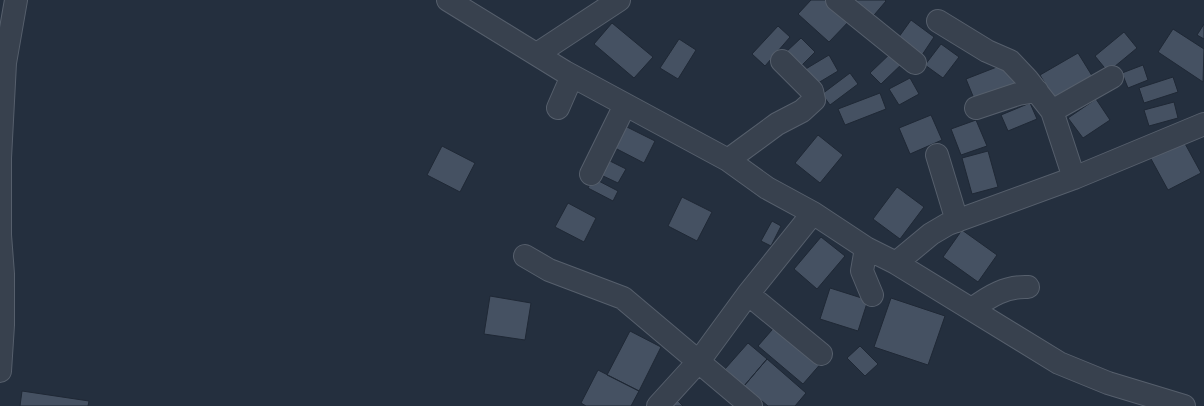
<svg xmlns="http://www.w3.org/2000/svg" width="1204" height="406" font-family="Overpass,sans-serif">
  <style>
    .building { fill: #455162; stroke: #1f2835 }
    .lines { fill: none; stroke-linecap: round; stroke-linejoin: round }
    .minor-casing { stroke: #565f6c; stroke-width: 24 }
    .minor { stroke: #38414e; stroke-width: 22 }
  </style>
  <rect width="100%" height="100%" fill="#242f3e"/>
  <path class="building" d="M811,0h24l18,17 -24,25 -31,-28z
    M844,0h41l1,1 -17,20z
    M911,20l23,17 -14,21 -24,-17z
    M612,23l41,34 -19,21 -40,-34z
    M1204,24v15l-7,-4z
    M778,26l12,11 -25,29 -13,-12z
    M1173,29l31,20 -1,33 -45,-30z
    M1124,32l13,16 -29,24 -13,-16z
    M801,38l14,14 -15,15 -14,-15z
    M679,39l17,11 -18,29 -18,-11z
    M941,44l18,13 -16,21 -18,-13z
    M895,49l11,11 -25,24 -11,-11z
    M1078,53l16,26 -38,23 -16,-27z
    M829,55l9,16 -25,15 -9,-16z
    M1007,63l9,21 -41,17 -9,-22z
    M1143,65l5,15 -20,8 -6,-15z
    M850,73l8,11 -28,21 -8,-11z
    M1173,77l5,15 -34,11 -5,-15z
    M910,78l9,16 -20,11 -10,-16z
    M880,93l6,16 -41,16 -7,-16z
    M1096,99l14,21 -27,18 -15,-20z
    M1174,102l4,16 -29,8 -5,-16z
    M1030,103l7,16 -29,12 -7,-16z
    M931,115l11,25 -32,14 -11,-26z
    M976,120l11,26 -26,9 -10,-26z
    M625,126l30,15 -11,22 -29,-15z
    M818,135l25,20 -23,28 -25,-20z
    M1183,140l18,33 -33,17 -18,-33z
    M442,146l33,17 -15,29 -33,-17z
    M988,151l10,36 -26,7 -10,-36z
    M608,160l18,9 -8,14 -17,-8z
    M593,178l25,13 -5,10 -25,-13z
    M897,187l27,20 -24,32 -27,-20z
    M682,197l30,15 -15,29 -29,-15z
    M568,203l28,15 -12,24 -29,-15z
    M772,221l9,5 -10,20 -10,-5z
    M962,230l35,25 -19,27 -35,-25z
    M821,237l24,19 -28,33 -23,-20z
    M830,288l38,12 -10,31 -38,-12z
    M490,296l41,7 -6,37 -41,-6z
    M891,298l54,18 -17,49 -54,-18z
    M778,323l45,38 -20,23 -45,-38z
    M630,331l31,16 -22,44 -32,-16z
    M748,343l19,16 -23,27 -19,-17z
    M860,346l18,18 -13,12 -18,-18z
    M767,359l39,34 -11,13h-27l-24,-20z
    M598,370l41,21 -8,15h-45l-5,-3z
    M22,391l67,10 -1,5h-68z
    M678,401l5,5h-11z"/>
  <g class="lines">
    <g class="minor-casing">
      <path id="minor" d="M448,0l117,72 163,88 39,28 46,25 53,35 30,15 163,100 49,20 76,23
        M837,0l78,63
        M938,21l49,30 23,10 17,18 25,32 22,67
        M537,54l82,-54
        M558,108l14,-32
        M976,108l42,-14 19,-3
        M1052,111l60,-34
        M937,155l20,66
        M728,160l49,-36 25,-13 12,-11 -2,-9 -30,-30
        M591,174l34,-69
        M866,248l-4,23 10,24
        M525,256l24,14 74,28 128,108
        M896,263l35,-29 17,-10 126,-46 130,-54
        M748,294l73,60
        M972,309c18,-13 34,-23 56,-22
        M0,371l3,-46v-51l-3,-39v-77l5,-95 11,-63
        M658,406l41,-45 49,-67 65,-81"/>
    </g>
    <use href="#minor" class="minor"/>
  </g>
</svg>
